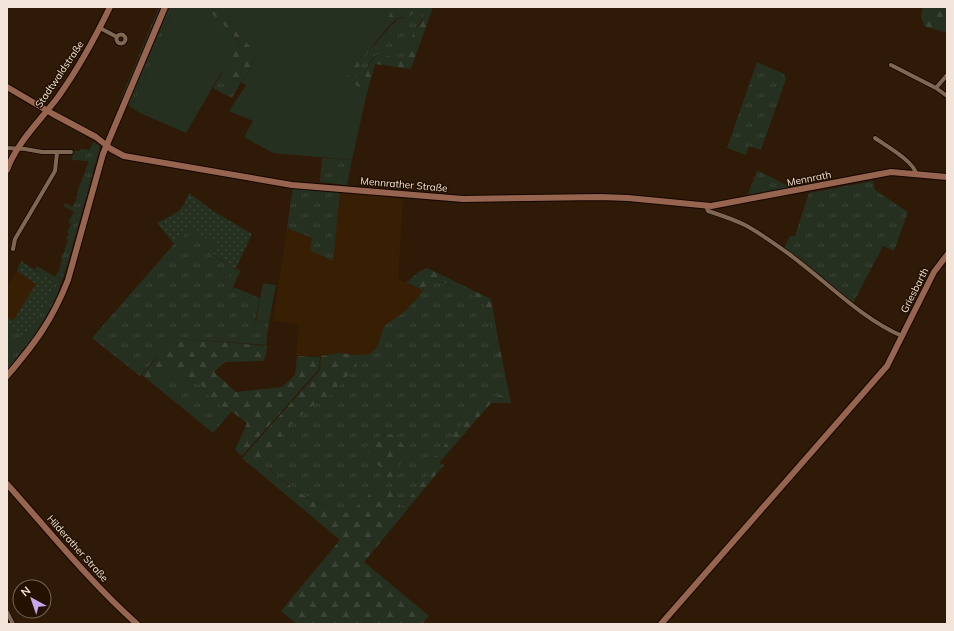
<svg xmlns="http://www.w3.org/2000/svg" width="954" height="631" font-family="Mulish,sans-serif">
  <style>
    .built { fill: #381f04 }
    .grass { fill: url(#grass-tufts) }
    .forest { fill: url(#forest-firs) }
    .garden { fill: url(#garden-dots) }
    .pitch { fill: #263021 }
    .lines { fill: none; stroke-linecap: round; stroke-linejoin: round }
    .stream { stroke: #000b0f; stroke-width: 1.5 }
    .street-casing { stroke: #150500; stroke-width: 5.5 }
    .secondary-casing { stroke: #150500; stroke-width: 8 }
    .street { stroke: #7f6751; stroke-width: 4 }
    .secondary { stroke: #96644f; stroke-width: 6 }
    .labels { text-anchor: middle; stroke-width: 3; stroke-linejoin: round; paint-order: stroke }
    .street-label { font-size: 10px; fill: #f2e4d8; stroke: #241100 }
  </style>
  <defs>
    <pattern id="grass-tufts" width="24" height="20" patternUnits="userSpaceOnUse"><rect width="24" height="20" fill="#263021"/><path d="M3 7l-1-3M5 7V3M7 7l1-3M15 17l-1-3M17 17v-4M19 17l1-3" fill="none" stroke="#3b4436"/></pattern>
    <pattern id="forest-firs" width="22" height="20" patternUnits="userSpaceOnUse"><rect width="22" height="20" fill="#263021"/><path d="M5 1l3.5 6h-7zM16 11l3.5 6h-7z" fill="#3b4436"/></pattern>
    <pattern id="garden-dots" width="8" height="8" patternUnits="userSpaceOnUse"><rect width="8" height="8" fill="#263021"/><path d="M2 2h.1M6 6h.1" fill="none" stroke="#3b4436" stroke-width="1.8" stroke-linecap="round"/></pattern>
  </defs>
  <rect width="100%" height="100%" fill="#2e1a06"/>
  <path class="built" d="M339,190l64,9 -5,80 24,11 -7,11 -17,17 -14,8 -7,20 -8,8 -12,1 -18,-2 -18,3 -25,-1 3,-31 -26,-3 14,-93 25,10z
    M17,271l20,13 -24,37 -6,-4 1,-12 -1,-1v-18z"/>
  <path class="grass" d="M159,7h3l-4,13 -35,79 -2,-1z
    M168,7h4l-4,15 -36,86 -4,-4c12,-32 30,-64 40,-97z
    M416,7h9c2,8 -5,14 -8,20 -5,11 -7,23 -14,33l-25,-6c-10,7 -12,16 -16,28l-7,-2c-2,-15 32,-50 43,-61l5,-1 13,-8z
    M757,62l27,12 2,5 -25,71 -12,-4 -3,9 -19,-7z
    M222,73l19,9 -9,16 -19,-10z
    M94,142l5,4v5l-31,111 -14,42 -23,37 -24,29v-44l18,11 30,-54 -20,-14 2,-3 18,11 5,-8h-1l2,-5h-1l3,-4 -2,-2 4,-8 -1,-1 3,-4h-1l2,-4 -2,-2 3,-5 -2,-2 4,-8 -3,-2 6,-10 -10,-6 1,-3 7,4 5,-8 -1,-1 2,-4 -1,-1 12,-32 -17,-1 1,-9h7v-2l9,1z
    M322,158l30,2 -5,25 -27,-3z
    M757,170l33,17 -42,8z
    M873,181l2,9 33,22 -14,39 -11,-5 -30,57 -69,-55 6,-12h5l14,-43z
    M293,186l47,4 -7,71 -23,-11 2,-12 -25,-10z
    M191,228l25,17 -5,9 24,15 -4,8 -14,1 16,9 27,11 -5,23 14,1 -3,23 -92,-7 -34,38 -48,-38 82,-94z
    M433,281c16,1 44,13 53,27 2,4 3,11 4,15 7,24 11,48 15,72l-20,3 -55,75 -29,35 -28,-17 -20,19 -11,4c-31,-12 -58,-32 -83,-53l14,-13 21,-27 21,-17 19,-11 15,-19 7,-3 1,-16 12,-1 8,-7 7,-21c11,-7 21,-14 30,-24 7,-8 9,-16 19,-21z
    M170,371l32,15 10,14 19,12 -18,21 -60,-49 12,-7z"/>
  <path class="forest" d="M198,7h43l-15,12 30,34 -10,24 -5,5 -17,-8 15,-33 -32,-30z
    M381,7h35v3c-6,9 -11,5 -19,9 -10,6 -44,50 -42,61l7,2c4,-12 7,-21 17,-28l24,6 8,-15 2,-12 9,-12 4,-11 -1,-3h8l-22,62 -36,-5 -8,29 -21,-15 44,-64z
    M923,7h24v26l-23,-7 -3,-10z
    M427,268l64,31 8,45 12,59h-20l-52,60 5,2 -80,97 65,54 -7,8h-125l-16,-13 59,-71 -98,-82 78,-88 1,-14 18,-3 18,2 -1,16 -7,3 -15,19 -19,11 -21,17 -21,27 -14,13c25,22 52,41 83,53l11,-4 23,-22 6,-1 13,5 6,16 29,-35 3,-14 52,-62 20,-2c-4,-24 -8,-48 -15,-72 -1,-4 -2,-11 -4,-15 -7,-11 -23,-18 -35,-23 -14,-5 -19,-6 -29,5l-16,-8 3,-1 9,-9z
    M174,338l93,8 -1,9 -3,6 -38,1 -11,10 22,20 46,-5 13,-12 2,-19 23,1 -1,12 -77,87 -7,-6 12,-27 -12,-9 -23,-14 -10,-14 -32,-15 -5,6 -12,7 -11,-9z
    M393,434l15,16 -18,31 -25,-33 13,-11z"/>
  <path class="garden" d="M189,193l24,18 39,23 -16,34 -1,1 -24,-16 5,-8 -25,-17 -17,16 -17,-21c19,-10 24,-9 32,-30z
    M21,261l34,22c-8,20 -17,37 -30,54l-18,-11v-9l6,4 23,-37 -19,-13z"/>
  <path class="pitch" d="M172,7c8,0 18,-2 26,0 16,4 30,23 41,35l-15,32 -3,-1 -35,60 -46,-20 -8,-5 36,-86z
    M241,7h140l10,6 -45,65 21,15 -15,67 -79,-7 -29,-16 9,-16 -24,-10 17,-26 -5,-3 5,-5 10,-24 -30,-34z
    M235,269l6,1 -8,17 -16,-9 3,-7 11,6z
    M263,283l13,2 -7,37 -13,-1z"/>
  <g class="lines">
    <path class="stream" d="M909,314l4,-6
      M900,332l8,-14
      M893,360l9,-17"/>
    <g class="street-casing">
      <path id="street" d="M100,28l17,9
        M116.5 39a4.5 4.5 0 1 1 9 0a4.5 4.5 0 1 1-9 0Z
        M891,65l45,23 11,8
        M936,88l11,-13
        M875,138c10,7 40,24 41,36
        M7,148l18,1 17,3h29
        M706,206l2,5c12,4 25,8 37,14 15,8 30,19 44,29 37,27 70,63 113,82
        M13,249l2,-10 40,-68 2,-18
        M7,612l6,12"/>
    </g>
    <g class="secondary-casing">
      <path id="secondary" d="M7,87l46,27 43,23 15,12 13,7 168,29 171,14 137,-2 28,1 83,8 180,-34 56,5
        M7,170c10,-28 33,-49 51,-73 20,-28 37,-59 52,-90
        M7,376c28,-33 45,-55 61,-96l35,-126 62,-147
        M7,484c42,47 83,98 130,140
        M661,624l226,-258 47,-94 13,-17"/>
    </g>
    <use href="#street" class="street"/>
    <use href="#secondary" class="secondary"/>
  </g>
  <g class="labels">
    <g class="street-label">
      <text transform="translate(59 74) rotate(-56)" y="4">Stadtwaldstraße</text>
      <text transform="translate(809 178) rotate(-11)" y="4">Mennrath</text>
      <text transform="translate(404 184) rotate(5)" y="4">Mennrather Straße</text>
      <text transform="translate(914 290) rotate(-63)" y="4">Griesbarth</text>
      <text transform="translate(78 548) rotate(48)" y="4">Hilderather Straße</text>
    </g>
  </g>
  <rect width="954" height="631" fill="none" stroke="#f2e4d8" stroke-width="16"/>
  <g transform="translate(32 599) rotate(320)"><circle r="19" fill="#241100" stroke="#766556"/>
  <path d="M0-3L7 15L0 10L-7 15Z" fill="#c8a6ef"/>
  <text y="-6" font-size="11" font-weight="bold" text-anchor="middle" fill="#f2e4d8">N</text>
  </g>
</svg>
